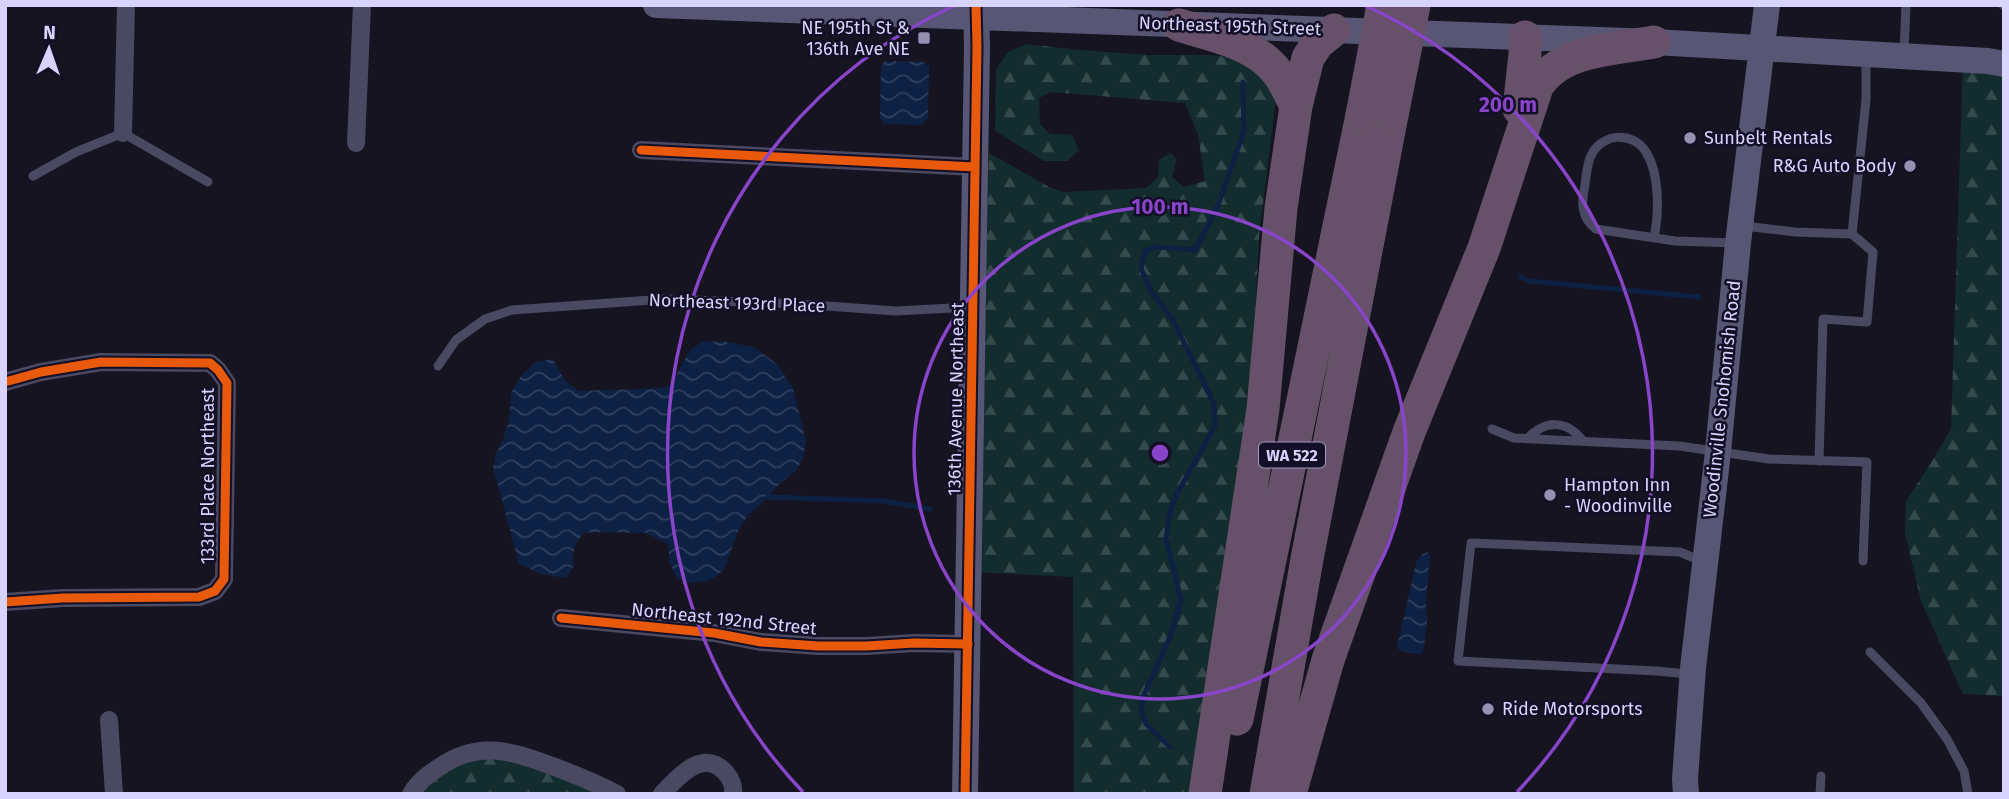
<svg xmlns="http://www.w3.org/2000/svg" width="2009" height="799" font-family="'Fira Sans',sans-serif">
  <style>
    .forest { fill: url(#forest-firs) }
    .water { fill: url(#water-waves) }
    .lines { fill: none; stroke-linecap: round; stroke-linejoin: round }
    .stream { stroke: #0d2144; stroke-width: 5 }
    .lane { stroke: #4a4962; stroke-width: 9 }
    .street { stroke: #4a4962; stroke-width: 18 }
    .secondary { stroke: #575674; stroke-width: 26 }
    .highway { stroke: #67516a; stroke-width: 33 }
    .highway-bridge { stroke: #67516a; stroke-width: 33 }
    .cycleway-casing { stroke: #130f26; stroke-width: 13 }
    .cycleway { stroke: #e8590c; stroke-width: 9 }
    .ring { fill: none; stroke: #8945c9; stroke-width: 3.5 }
    .poi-dot { fill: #9591b1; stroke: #130f26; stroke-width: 2.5 }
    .labels { text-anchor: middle; stroke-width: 5; stroke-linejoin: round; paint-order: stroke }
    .shield { fill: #130f26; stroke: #9e99be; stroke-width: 2 }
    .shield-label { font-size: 16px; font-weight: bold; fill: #d9d4ff }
    .street-label { font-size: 18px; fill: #d9d4ff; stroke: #130f26 }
    .poi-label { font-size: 18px; fill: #d9d4ff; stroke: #130f26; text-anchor: start }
    .centre { fill: #8945c9; stroke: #130f26; stroke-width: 3.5 }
    .ring-label { font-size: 21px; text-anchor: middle; font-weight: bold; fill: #8945c9; stroke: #130f26; stroke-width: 5; stroke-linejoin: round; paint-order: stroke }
  </style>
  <defs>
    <pattern id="forest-firs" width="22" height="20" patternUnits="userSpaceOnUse" patternTransform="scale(1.75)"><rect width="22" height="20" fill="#132c2d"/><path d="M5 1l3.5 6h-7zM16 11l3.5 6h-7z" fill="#354a4c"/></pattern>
    <pattern id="water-waves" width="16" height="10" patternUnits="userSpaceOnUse" patternTransform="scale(1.75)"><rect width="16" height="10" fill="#0d2144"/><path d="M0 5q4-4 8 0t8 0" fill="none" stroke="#304060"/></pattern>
  </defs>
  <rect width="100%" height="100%" fill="#161421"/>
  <path class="forest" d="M1026,44l54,6 68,5h66l24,4 20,9 18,31 -17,137 -5,104 -26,251 -39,203h-115l-1,-217 -97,-5 13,-419 60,34 15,5 82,-4 12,-11 1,-17 11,-7 7,6 -5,18 12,10 21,-6 -7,-46 -13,-32 -134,-11 -12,6 1,26 10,10 22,1 7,15 -12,11h-23l-49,-30 1,-62 12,-17z
    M1963,60l41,4v632l-41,-2 -42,-93 -16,-68 1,-32 25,-38 20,-34z
    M492,749l125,45h-206l9,-14z"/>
  <path class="water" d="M885,61l39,1 5,4 -1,52 -6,7 -38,-1 -4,-6 1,-52z
    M704,341l22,1 28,5 23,17 16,24 13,53 -3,17 -7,13 -17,13 -18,21 -12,9 -10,15 -15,40 -6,6 -10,6 -19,2 -13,-7 -6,-12 -2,-20 -22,-11 -51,-1 -12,1 -7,11 -3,9 1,13 -9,12 -24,-4 -22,-10 -26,-97 3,-13 8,-17 5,-18 2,-26 10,-17 14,-14 18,-3 12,22 14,10 86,-3 6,-4 19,-34z
    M1428,552l2,4 -4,45 1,23 -4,28 -4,2 -19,-3 -3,-4 19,-84 6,-9z"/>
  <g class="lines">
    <path class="stream" d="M1521,277l9,4 169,16
      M768,497l117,4 45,8
      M1170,747l-24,-23 -5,-15 3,-14 28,-63 9,-33 -15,-60 3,-21 5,-19 41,-73 -1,-22 -41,-84 -22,-29 -10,-23 4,-17 11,-4 39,3 23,-45 26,-74 -1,-49"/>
    <path class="lane" d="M2003,5l1,1
      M1904,52l2,-47
      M33,176l43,-24 47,-19 85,49
      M1744,226l51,6 57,2 14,-134v-44
      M1654,238c5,-24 6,-64 -8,-86 -14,-22 -46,-19 -56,6 -3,8 -4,18 -5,27 -4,17 -4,33 11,44l79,12 61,2
      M438,366l18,-26 29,-21 27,-9 154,-11 133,5 97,7 75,-4
      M1492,429l22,9 165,8 90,13 98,3 -4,99
      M1527,439c19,-20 40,-19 56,2
      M1819,461l4,-142 44,3 6,-70 -21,-18
      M1870,652l51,51 26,36 17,32 4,23
      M1689,674l-33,-3 -198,-10 13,-118 209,9 23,10
      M1820,794l1,-18"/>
    <path class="street" d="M123,133l3,-128
      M356,143l6,-138
      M641,150l334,17
      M5,382l36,-10 60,-10 109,1 8,7 9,13 -3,196 -9,12 -16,6 -136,1 -58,4
      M561,618l153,15 47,9 57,4h49l47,-3 54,1
      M109,720l5,74
      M411,794c8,-13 15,-18 27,-26 39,-28 72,-18 114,-2 22,8 44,17 65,28
      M662,794c16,-17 41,-47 64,-21 5,6 8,13 7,21"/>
    <path class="secondary" d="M656,5l998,37 334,19 16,3
      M965,794l12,-747 -1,-42
      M1686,794l-1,-15 8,-111 25,-216 20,-209 29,-238"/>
    <path class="highway" d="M1179,25c34,11 76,18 98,47 8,10 13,23 19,34
      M1519,109l6,-55v-17
      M1237,719l125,-604
      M1205,794l58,-385 18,-201 15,-102 12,-48 9,-14 17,-14
      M1266,794l41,-235 85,-444
      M1290,794l38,-134 81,-228 75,-184 53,-161c23,-38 78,-38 117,-45"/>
    <path class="highway-bridge" d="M1362,115l21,-110
      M1392,115l22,-110"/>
    <g class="cycleway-casing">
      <path id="cycleway" d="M641,150l334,17
        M5,382l36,-10 60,-10 109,1 8,7 9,13 -3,196 -9,12 -16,6 -136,1 -58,4
        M561,618l153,15 47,9 57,4h49l47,-3 54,1
        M965,794l12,-747 -1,-42"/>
    </g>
    <use href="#cycleway" class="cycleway"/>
  </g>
  <g class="ring">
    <circle cx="1160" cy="453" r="246"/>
    <path d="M803 792A492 492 0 0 1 956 5M1364 5A492 492 0 0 1 1517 792"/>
  </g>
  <g class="poi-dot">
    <rect x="917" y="31" width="14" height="14" rx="3.5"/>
    <circle cx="1690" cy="138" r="7"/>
    <circle cx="1910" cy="166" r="7"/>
    <circle cx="1550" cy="495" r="7"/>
    <circle cx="1488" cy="709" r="7"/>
  </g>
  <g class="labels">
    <rect class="shield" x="1259" y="442.5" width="66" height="25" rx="5"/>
    <g class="shield-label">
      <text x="1292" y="461">WA 522</text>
    </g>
    <g class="street-label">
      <text transform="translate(1230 26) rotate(2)" y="6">Northeast 195th Street</text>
      <text transform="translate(737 303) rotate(2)" y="6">Northeast 193rd Place</text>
      <text transform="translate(956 399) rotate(-89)" y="6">136th Avenue Northeast</text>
      <text transform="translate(1722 399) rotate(-84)" y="6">Woodinville Snohomish Road</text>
      <text transform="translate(208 476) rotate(-90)" y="6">133rd Place Northeast</text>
      <text transform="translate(724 619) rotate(6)" y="6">Northeast 192nd Street</text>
    </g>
    <g class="poi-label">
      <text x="910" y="34" text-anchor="end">NE 195th St &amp;<tspan x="910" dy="21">136th Ave NE</tspan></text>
      <text x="1704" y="144">Sunbelt Rentals</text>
      <text x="1896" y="172" text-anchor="end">R&amp;G Auto Body</text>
      <text x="1564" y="491">Hampton Inn<tspan x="1564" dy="21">- Woodinville</tspan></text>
      <text x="1502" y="715">Ride Motorsports</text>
    </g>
  </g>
  <circle cx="1160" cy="453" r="10" class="centre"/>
  <g class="ring-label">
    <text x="1508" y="112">200 m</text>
    <text x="1160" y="214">100 m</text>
  </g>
  <rect width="2009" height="799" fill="none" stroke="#d9d4ff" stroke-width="14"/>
  <g transform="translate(49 49) rotate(2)" stroke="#130f26" stroke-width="5" paint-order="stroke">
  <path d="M0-5L12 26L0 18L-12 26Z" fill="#d9d4ff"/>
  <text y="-10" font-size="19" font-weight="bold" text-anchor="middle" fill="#d9d4ff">N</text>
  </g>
</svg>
